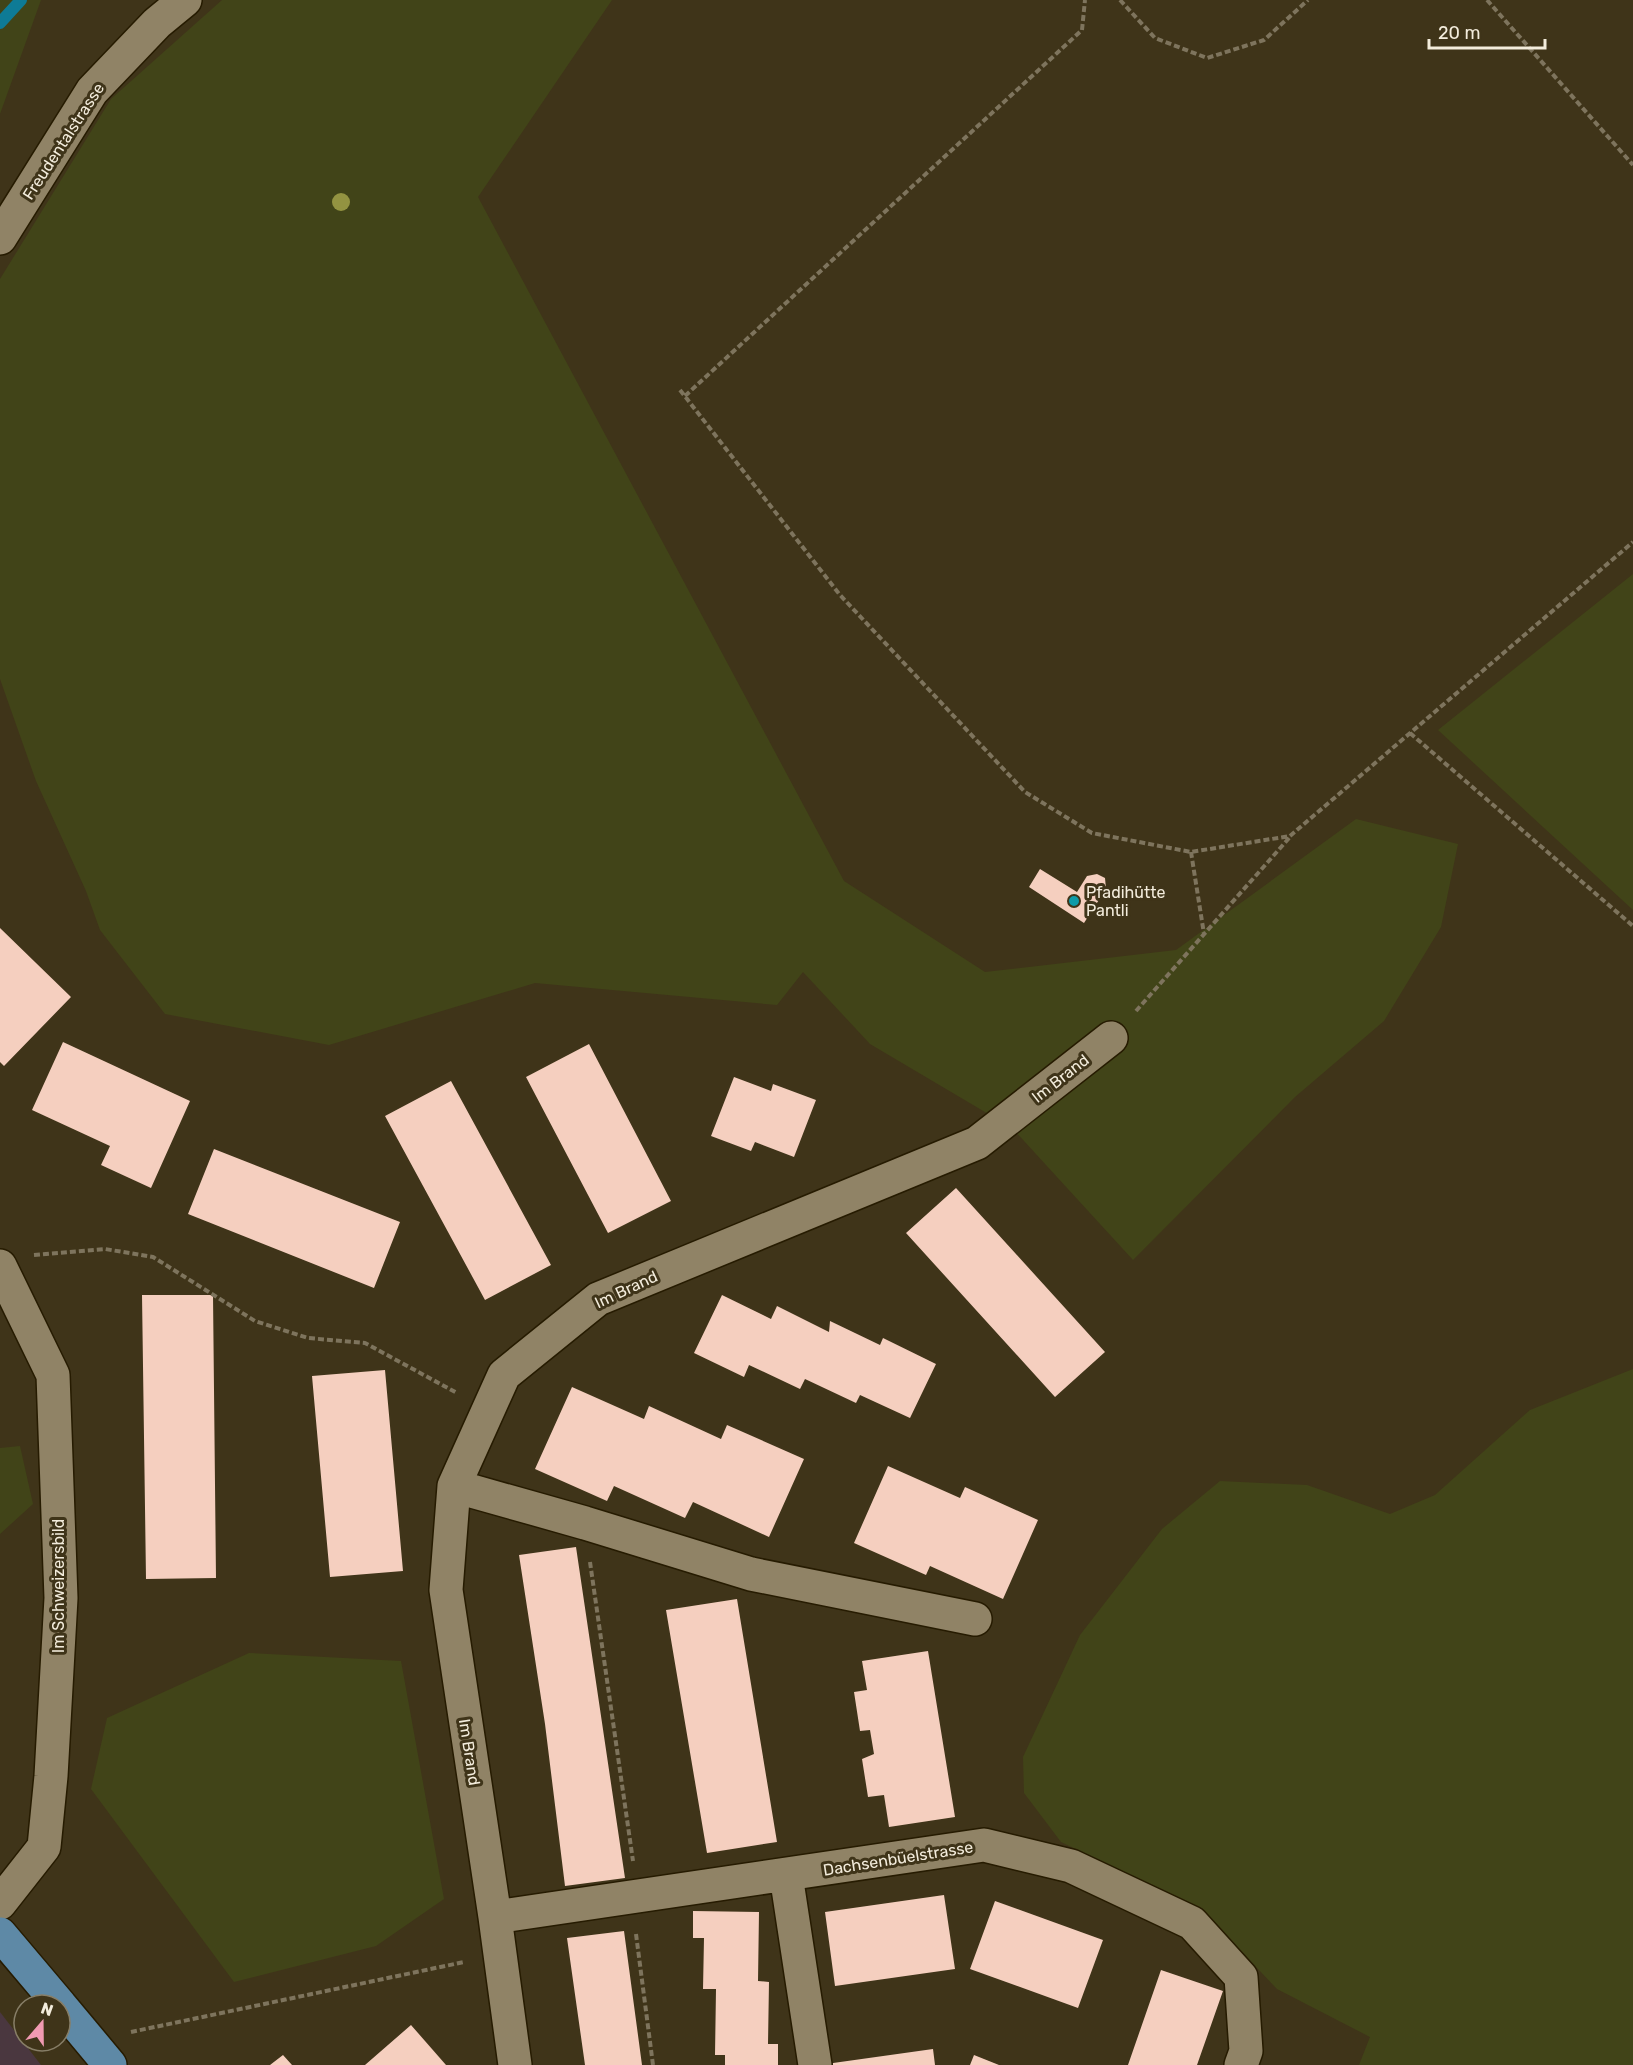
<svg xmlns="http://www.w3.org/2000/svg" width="1633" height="2065" font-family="Rubik,sans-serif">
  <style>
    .commercial { fill: #4a373f }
    .green { fill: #414418 }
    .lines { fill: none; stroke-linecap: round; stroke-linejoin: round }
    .stream { stroke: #0e7b96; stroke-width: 12 }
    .building { fill: #f5cfbf }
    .minor-casing { stroke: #261b01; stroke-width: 36 }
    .major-casing { stroke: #261b01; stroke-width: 36 }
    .path { stroke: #7e745d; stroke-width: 4; stroke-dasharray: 6 3; stroke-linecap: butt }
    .minor { stroke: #908366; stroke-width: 33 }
    .major { stroke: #5e89a6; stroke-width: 33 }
    .tree { fill: #939341 }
    .culture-dot { fill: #0f9aa8; stroke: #3f3419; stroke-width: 2 }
    .labels { text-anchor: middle; stroke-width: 6; stroke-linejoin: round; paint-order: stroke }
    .street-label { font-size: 16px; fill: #f3ecdc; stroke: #3f3419 }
    .poi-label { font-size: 16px; fill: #f3ecdc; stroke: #3f3419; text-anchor: start }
  </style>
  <rect width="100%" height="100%" fill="#3f3419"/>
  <path class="commercial" d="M0,2012l41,53h-41z"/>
  <path class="green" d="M0,0h41l-41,114z
    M222,0h390l-134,197 366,684 141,91 191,-22 180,-131 102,25 -17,83 -57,94 -89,76 -162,163 -121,-132 -142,-84 -67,-72 -26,33 -242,-22 -206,62 -164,-31 -65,-84 -14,-39 -50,-110 -36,-102v-400l111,-180z
    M1633,574v336l-195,-180z
    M1633,1369v696h-274l11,-28 -93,-48 -76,-80 -140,-67 -37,-49 -1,-36 57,-122 82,-106 58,-48 87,4 83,29 45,-19 95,-85z
    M20,1446l13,58 -33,30v-86z
    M249,1653l152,8 43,238 -68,47 -142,36 -143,-193 16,-71z"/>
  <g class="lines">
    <path class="stream" d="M0,23l21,-23"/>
  </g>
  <path class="building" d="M1040,869l37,23 10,-16 10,-2 8,4 1,11 -22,34 -55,-36z
    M0,928l71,69 -67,69 -4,-4z
    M63,1042l127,59 -39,87 -50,-23 9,-19 -78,-36z
    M589,1044l82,157 -63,32 -82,-156z
    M734,1077l37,14 2,-7 43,16 -22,57 -39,-15 -4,9 -40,-15z
    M451,1081l100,184 -66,35 -100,-184z
    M214,1149l186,73 -26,66 -186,-74z
    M956,1188l149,164 -50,45 -149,-164z
    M142,1295h71l3,283 -70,1z
    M722,1295l49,24 6,-13 52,26 1,-11 50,24 3,-7 53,26 -26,54 -50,-23 -4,8 -51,-24 -5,10 -51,-24 -5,12 -50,-24z
    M385,1370l18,201 -73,6 -18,-201z
    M572,1387l72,32 5,-13 72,33 6,-14 77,34 -35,78 -76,-35 -8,16 -71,-32 -7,15 -72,-32z
    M888,1466l72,32 5,-11 73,33 -35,79 -73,-33 -4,9 -72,-32z
    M576,1547l49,331 -60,8 -20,-162 -26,-169z
    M737,1599l40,243 -70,11 -41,-243z
    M928,1651l27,166 -66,10 -5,-32 -16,2 -6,-38 12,-5 -4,-24 -10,1 -6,-39 13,-2 -5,-29z
    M944,1895l11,74 -120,17 -10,-74z
    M995,1901l108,39 -25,68 -108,-39z
    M693,1911l66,1 -1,69 11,1 -1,62h10v21h-53v-10h-10l1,-66h-13l1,-51h-11z
    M624,1931l18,134h-57l-18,-127z
    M1161,1970l62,21 -26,74h-69z
    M411,2025l35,40h-81z
    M933,2049l2,16h-109v-1z
    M283,2055l9,10h-22z
    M974,2055l25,10h-29z"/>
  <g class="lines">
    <g class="minor-casing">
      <path id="minor" d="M0,238l92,-147 65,-68 28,-23
        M0,1266l53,109 8,223 -10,178 -7,71 -44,56
        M454,1486l131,37 166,51 224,45
        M786,1875l29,190
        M495,1917l489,-72 87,21 121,57 49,54 5,74 -5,14
        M515,2065l-20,-148 -49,-327 8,-104 50,-111 94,-76 379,-156 134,-105"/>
    </g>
    <g class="major-casing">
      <path id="major" d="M0,1934l60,71
        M60,2005l50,60"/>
    </g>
    <path class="path" d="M1120,0l35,38 52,20 57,-18 44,-40
      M1487,0l146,165
      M680,390l160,205 185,197 67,41 99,19 99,-16 343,-294
      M685,396l397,-366 3,-30
      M1410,733l223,193
      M1191,852l13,82
      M1136,1011l154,-174
      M34,1255l71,-6 48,8 102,64 53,17 57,5 92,50
      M590,1562l43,299
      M636,1934l17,131
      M131,2032l333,-70"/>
    <use href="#minor" class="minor"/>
    <use href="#major" class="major"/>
  </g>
  <circle class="tree" cx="341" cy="202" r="9"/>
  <circle class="culture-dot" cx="1074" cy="901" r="6"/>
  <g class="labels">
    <g class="street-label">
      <text transform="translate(63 141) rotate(-57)" y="6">Freudentalstrasse</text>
      <text transform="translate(1060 1078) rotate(-38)" y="6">Im Brand</text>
      <text transform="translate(626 1289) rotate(-25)" y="6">Im Brand</text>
      <text transform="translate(58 1586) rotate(-90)" y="6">Im Schweizersbild</text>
      <text transform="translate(470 1752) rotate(81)" y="6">Im Brand</text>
      <text transform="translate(898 1858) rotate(-9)" y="6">Dachsenbüelstrasse</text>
    </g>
    <g class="poi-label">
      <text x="1086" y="898">Pfadihütte<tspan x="1086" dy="18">Pantli</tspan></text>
    </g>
  </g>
  <g transform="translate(42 2023) rotate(20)"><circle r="28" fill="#3f3419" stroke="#877e67" stroke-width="1.5"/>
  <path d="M0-4.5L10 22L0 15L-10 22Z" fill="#f19ab2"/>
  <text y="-9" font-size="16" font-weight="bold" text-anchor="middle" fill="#f3ecdc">N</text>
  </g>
  <path d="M1429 39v9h116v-9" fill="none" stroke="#f3ecdc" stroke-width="3"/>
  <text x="1438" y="39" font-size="18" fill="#f3ecdc" stroke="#3f3419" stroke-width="4.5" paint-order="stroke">20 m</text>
</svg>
